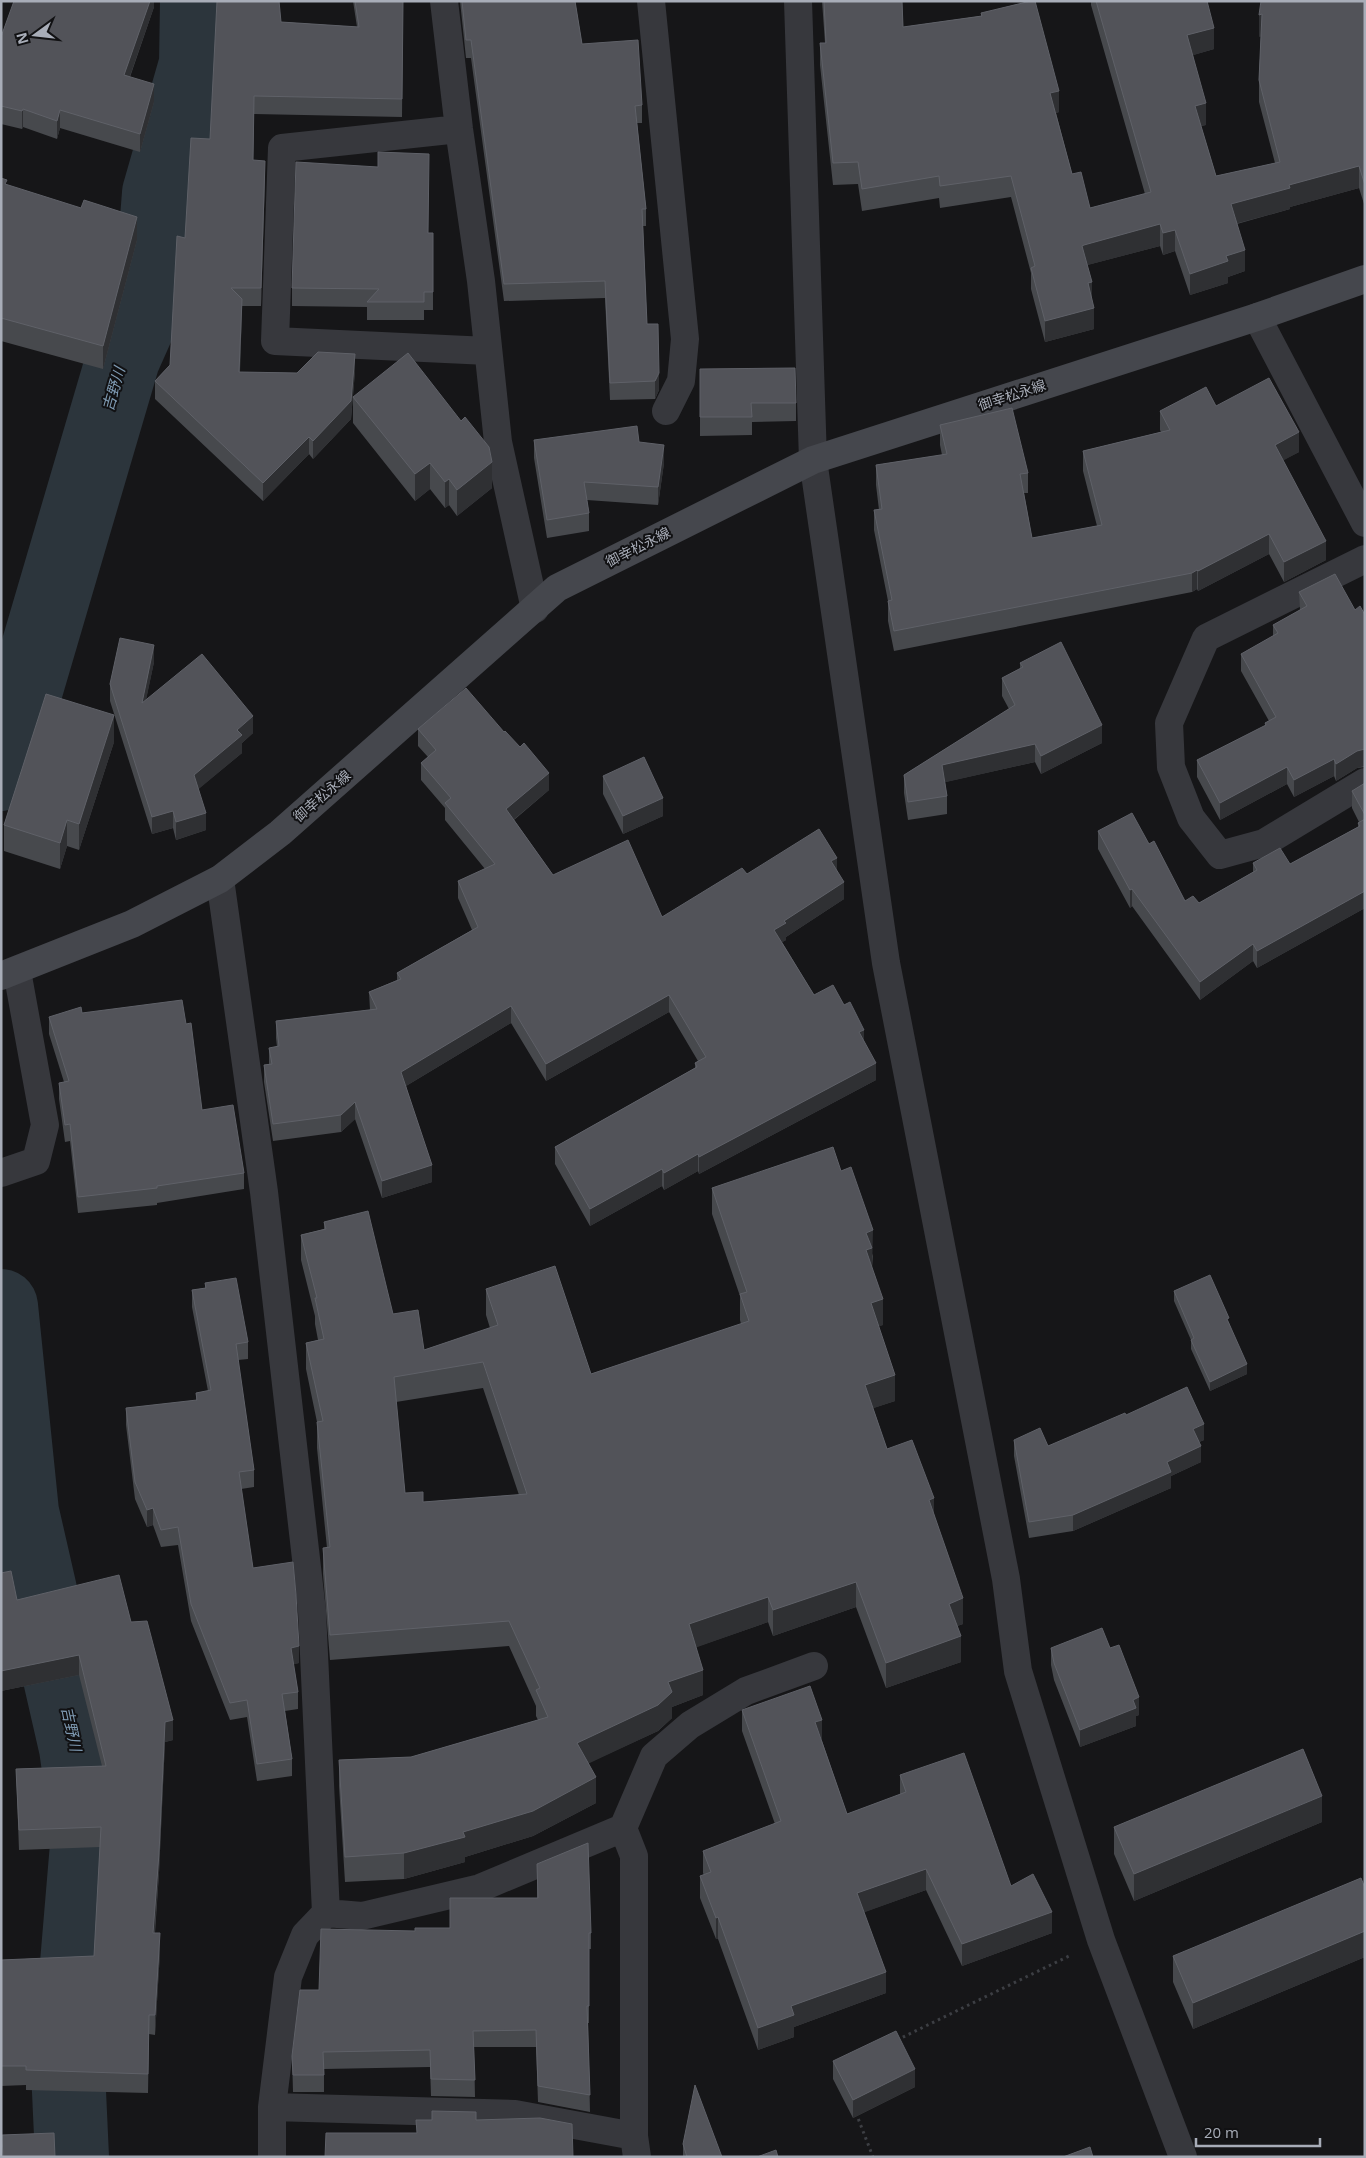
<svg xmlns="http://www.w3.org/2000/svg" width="1366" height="2158" font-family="'Open Sans','Noto Sans JP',sans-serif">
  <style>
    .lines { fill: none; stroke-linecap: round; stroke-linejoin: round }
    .river { stroke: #2c353c; stroke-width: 74 }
    .path { stroke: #3d3f44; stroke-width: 3; stroke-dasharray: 2.5 4; stroke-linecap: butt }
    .street { stroke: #37383d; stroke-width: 28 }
    .secondary { stroke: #45474d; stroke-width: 28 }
    .wall { fill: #47494d; fill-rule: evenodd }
    .shaded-wall { fill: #2f3033 }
    .building { fill: #525359; stroke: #5f6168; fill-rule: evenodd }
    .labels { text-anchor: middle; stroke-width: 4; stroke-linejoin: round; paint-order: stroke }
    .street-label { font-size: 14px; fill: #a8adb8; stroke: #111113 }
    .water-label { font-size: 15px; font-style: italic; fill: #7f9bb3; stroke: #111113 }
  </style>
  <rect width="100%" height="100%" fill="#161618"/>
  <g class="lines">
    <path class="river" d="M1,774l122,-415 28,-63 8,-103 37,-129 1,-63
      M1,1306l21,206 54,236 12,85 -20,237 4,87"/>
    <path class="path" d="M897,2040l172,-84
      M856,2113l17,44"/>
    <path class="street" d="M444,1l15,128 22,152 17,161 37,167
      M651,1l34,338 -4,42 -15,30
      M798,1l15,459 73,503 120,616 12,92 83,269 82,217
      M459,129l-177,19 -7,193 213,10
      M1257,317l108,206
      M1365,559l-159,79 -37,85 2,44 20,51 29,37 44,-12 101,-61
      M220,879l44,313 48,419 14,302 -21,22 -17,42 -16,130v50
      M1,1173l35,-12 9,-36 -28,-154
      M326,1913l36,3 118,-28 143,-60
      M272,2107l243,7 119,22
      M637,2157l-3,-21v-280l-11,-28 31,-72 36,-31 56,-34 68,-25"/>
    <path class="secondary" d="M1,976l131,-52 88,-45 60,-46 277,-245 256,-128 444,-143 108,-38"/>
  </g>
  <path class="wall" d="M154,1v6l-24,70 24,25 -14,50 -80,-24 -3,11 -34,-12 -1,2 -21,-5v-87z
    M353,1h50l-1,116 -148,-3 -1,46 12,18 -4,128h-19l-2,66 57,1 58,-2 -4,48 -38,40 -4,-5 -46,47 -108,-102v-18l15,-16 15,-127 25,-99 71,-117 76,5z
    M460,1h115l7,43 60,61v18h-5l9,86v17h-3l4,98 12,66 -4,9 -45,1 -5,-102 -101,3 -33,-243h-5z
    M822,1h80l1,26 78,-11v-3l78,99 -3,1 16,61 18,34 55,-14 -54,-189v-4h116l7,48 -21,6 13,70 -5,1 15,50 59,-13 -16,-61v-22l2,-44 -2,1 106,-36v206l-6,-19 -69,19v2l-53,15 8,47 -17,6v6l-38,12 -15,-44 -12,4 -3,-9 -73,19 5,33 2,31 -49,13 -14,-53v-16l-20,-76 -71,11 -1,-10 -77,13 -4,-27 -25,1 -13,-120v-22h5z
    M1,178l6,7 130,55 -34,129 -102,-28z
    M428,233h5v77h-9v10h-57v-13l-75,-1v-18z
    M700,369l96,34v18l-44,1v13l-52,1z
    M353,397l139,91 -35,28 -8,-11 -4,3 -15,-19 -15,12 -62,-78z
    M1216,406l83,46 -16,8 43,100 -42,22 -15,-28 -71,37 -1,-2 -5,3 -298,59 -6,-30v-20l-14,-71v-20h5l-3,-25v-20l66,-10 -2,-10v-20l88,48v20h-4l8,45 65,-12 -14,-55v-20l78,-19 -1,-2v-19z
    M534,440l105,2 25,21 -6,42 -71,-5 2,13v18l-42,7 -13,-80z
    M1299,592l56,18 10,5v152l-8,1 -21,13 -2,-5 -40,21 -7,-13 -67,36 -23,-43v-17l68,-34v-3l4,-2 -28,-50v-17l32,-18v-11l27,-15z
    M154,662l-8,37 107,34 -11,10v10l-44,36 8,41 -30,10 -3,-12 -21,6 -42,-133v-17z
    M1020,663l82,80 -61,31 -6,-12 -90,20 2,14v18l-39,6 -4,-27v-18l105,-66 -7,-13v-18l18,-9z
    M418,729l131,61 -35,30 39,55 109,42 85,-43 90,-3 7,28 -58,38v3l-4,2 32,53 50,46 12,39 -177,94 -1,-3 -34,19 -2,-4 -72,40 -35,-62v-17l140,-79v-5l3,-2 -29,-49 -123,69 -35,-58 -105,63 26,96 -50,16 -27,-79 -14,13 -68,9 -9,-59v-17l5,-1v-16l8,-1 -1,-9v-17l94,-11 -1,-18 28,-12v-7l75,-43 -14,-32v-17l27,-12 -40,-49v-12l-24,-28v-17l7,-6 -10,-11z
    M114,742l-35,108 -12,-4 -7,23 -56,-18v-26z
    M603,776l60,40 -40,18 -20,-40z
    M1365,783v125l-108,60 -4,-7 -53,39 -68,-94 -2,2 -32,-59v-18l51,13 36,57 14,2 54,-31v-9l37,1 68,-37v-4l1,-1 -7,-14v-17z
    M82,1013l104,11 16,86 42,63v16l-87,14v2l-79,8 -8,-72 -5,1 -6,-43v-16l5,-1 -15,-48v-17z
    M841,1171l32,85 -1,11 11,58 -5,1 17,75 -22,7 14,41 47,65 29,110 -6,2 4,36 -75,26 -30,-81 -83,29 -5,-14 -72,25 7,48 -31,12v11l-14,13 -70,32 8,40 -63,33 -68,21v5l-61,17 -59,3 -6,-96v-26l72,-3 127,-37 -2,-4v-10l-27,-60 -179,14 -7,-86v-26h4l-10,-100v-26l-11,-53v-26l12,-3 -3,-16v-8l-14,-56v-25l23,-6v-7l69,92 31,36 66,-22 -4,-13v-26l105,85 150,-50 -1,-4v-24l-28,-82v-26zM483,1388l36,107 -96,7 -18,-9 -9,-91z
    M205,1283l43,59v17l-10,1 16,110v17l-13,2 12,79 46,95 -6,1 5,28v17l-13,2 7,48v17l-35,5 -10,-64 -17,3 -39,-99 -13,-76 -17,2 -8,-22 -6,2 -12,-28 -9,-74v-17l70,-7v-8l12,-2 -16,-84v-17l13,-2z
    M1174,1291l55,32 18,51 -37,17 -19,-42v-9l-17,-39z
    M1126,1415l78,25 -5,2 2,20 -30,14v12l-98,43 -44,7 -15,-82v-16l34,6z
    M1,1573l16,27 114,22 42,118 -8,2 -6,131 -4,60 5,19 -5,83 -6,-1 -1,59 -122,-3v-5l-25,1v-126l93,-4 6,-109 -81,3 -3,-81 86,-3 -23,-91 -78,16z
    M1051,1648l88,67 -3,1v10l-56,21 -26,-67 -3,-15z
    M742,1710l80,31 25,73 53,-19v-20l111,111 41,47 -90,33 -36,-76 -62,22 22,81 -92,34v10l-36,13 -40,-111h-2l-16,-41v-22l4,-1 -1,-2v-22l72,-27 -33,-93z
    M1322,1822l-188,79 -20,-47v-27z
    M537,1864l54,69v16h-2v74h-1l2,89 -52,-10 -2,-55h-62l1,50 -44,-1 -1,-29 -106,2v23h-31l-1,-36 27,-66 96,-59 35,-3 87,-30z
    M1365,1888v69l-172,72 -20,-47v-26z
    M833,2061l82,26 -62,31 -20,-39z
    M683,2144l39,13h-39z"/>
  <path class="shaded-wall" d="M150,1h4v6l-30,86v-18z
    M1262,14v22l-3,1v-22z
    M1214,28v21l-27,8v-22z
    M154,84v18l-14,50v-18z
    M1059,91v21l-9,3v-22z
    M1206,103v22l-11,2v-21z
    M23,109v18l-1,2v-18z
    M60,110v18l-3,11v-18z
    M265,161v17l-4,128v-18z
    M1359,166v22l-69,19v2l-59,16v-21l58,-19z
    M137,217v23l-34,129v-23z
    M1160,224v22l-76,20 -2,-20 2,-1z
    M1175,230v21l-12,4v-22z
    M1245,250v21l-17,6v6l-38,12v-21l36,-18z
    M1092,282v22l-4,-21z
    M242,299v17l-3,73v-17z
    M1094,308v21l-49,13v-21z
    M355,354v17l-4,48 -38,40v-18z
    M659,373v17l-4,9v-18z
    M1299,432v20l-24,13v-20z
    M309,437v17l-46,47v-18z
    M664,445v18l-6,42v-18z
    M492,462v26l-35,28v-26z
    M430,463v26l-15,12v-27z
    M449,479v26l-4,3v-26z
    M1269,534v20l-71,37v-20z
    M1326,541v19l-42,22v-20z
    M1197,570v19l-5,3v-19z
    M154,645v17l-12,58v-17z
    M114,715v27l-35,108v-26z
    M253,716v17l-11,10v10l-48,40v-18l43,-45z
    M1102,725v18l-61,31v-18z
    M1035,744v18l-93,21v-18z
    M1364,749v17l-7,2 -21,13v-17l21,-13z
    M1334,759v17l-40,21v-17z
    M1287,767v17l-67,36v-17z
    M549,773v17l-43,36v-17z
    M663,798v18l-40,18v-18z
    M173,811v17l-21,6v-17z
    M206,813v17l-30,10v-18z
    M67,820v26l-7,23v-26z
    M837,858v17l-6,-14z
    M844,882v17l-58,38v3l-12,7v-17l10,-9z
    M1132,889v17l-2,2v-18z
    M1365,891v17l-108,60v-17z
    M1253,944v17l-53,39v-18z
    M669,995v17l-123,69v-17z
    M511,1006v17l-110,66v-17z
    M864,1030v17l-5,-15z
    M876,1063v17l-177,94v-17z
    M355,1102v17l-14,13v-17z
    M698,1154v17l-34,19v-17z
    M432,1165v17l-50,16v-17z
    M662,1169v17l-72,40v-17z
    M873,1230l-1,43 -6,2v-42z
    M883,1299v26l-12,4v-26z
    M1247,1364v10l-37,17v-9z
    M895,1375v26l-30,10v-26z
    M1204,1424v16l-11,5v-16z
    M1201,1446v16l-30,14v12l-98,43v-16l94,-53z
    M934,1498v26l-5,-24z
    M153,1508v17l-6,2v-17z
    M856,1582v25l-83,29v-26z
    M768,1597v25l-79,28v-26z
    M963,1598v26l-14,5v-25z
    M961,1636v26l-75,26v-25z
    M299,1646v17l-8,2v-17z
    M79,1655v20l-78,16v-20z
    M703,1670v25l-31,12v11l-14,13 -81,38v-26l91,-61z
    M1139,1697v18l-3,1v10l-56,21v-17z
    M173,1720v20l-8,2 -6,131 -6,79v-19l12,-211z
    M822,1720v21l-7,-19z
    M596,1777v26l-63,33 -68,21v5l-61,17v-26l59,-21z
    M1322,1796v26l-188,79v-27z
    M926,1869v21l-69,25v-22z
    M1052,1912v21l-90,33v-22z
    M718,1917v22h-2v-21z
    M1365,1931v26l-172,72v-26z
    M160,1933v19l-5,83v-20z
    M886,1972v21l-92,34v10l-36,13v-22l33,-22z
    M915,2069v18l-62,31v-18z"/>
  <path class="building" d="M14,1h136l-26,74 30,9 -14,50 -80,-24 -3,11 -34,-12 -1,2 -21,-5v-69z
    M217,1h62l2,21 78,5 -4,-26h48l-1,98 -148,-3 -1,64 12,1 -4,127h-30l11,11 -3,73 58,1 21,-21 37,2 -4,47 -38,40 -4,-4 -46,46 -108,-102 15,-16 7,-129 8,2 6,-100 19,1z
    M462,1h113l7,43 56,-4 4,65 -7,1 11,103h-4l5,115h11l1,49 -4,8 -45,2 -5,-102 -101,3 -33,-244h-5z
    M824,1h78l1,26 79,-11 -1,-3 50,-12h4l24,90 -9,2 22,81 9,-2 9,36 61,-16 -55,-191h111l7,27 -27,7 19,68 -11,3 21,70 64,-14 -21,-82 3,-66 -3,1 2,-14h104v184l-6,-19 -70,19 1,3 -59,16 14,46 -19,6 2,5 -38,13 -15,-44 -12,3 -3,-9 -76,21 -2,1 10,36 -4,1 6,25 -49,13 -14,-53 4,-2 -24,-90 -71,10 -1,-10 -77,13 -4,-27 -25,1 -13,-120h6z
    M378,152l51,2 -1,79h5v59h-9v10h-57l12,-13 -87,-1 4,-126 82,5z
    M1,178l6,2 -2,4 76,24 3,-8 53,17 -34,129 -102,-28z
    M408,353l53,68 4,-4 24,30 3,15 -35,28 -8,-11 -4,3 -15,-19 -15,11 -62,-77z
    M795,368l1,35h-45l1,14h-52v-48z
    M1269,378l30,54 -24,13 51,96 -42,21 -15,-28 -71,37 -1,-1 -5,3 -298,58 -6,-30 4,-1 -18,-90 8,-1 -6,-44 71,-11 -7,-29 72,-17 16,65 -8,1 12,64 70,-13 -19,-74 87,-21 -10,-19 46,-24 10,19z
    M637,426l2,16 25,3 -6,42 -74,-5 5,31 -42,7 -13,-80z
    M1335,574l20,36 5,-4 5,9v134l-8,2 -21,13 -2,-5 -40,21 -7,-13 -67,36 -23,-43 69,-35 -1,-2 11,-6 -35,-63 37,-21 -5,-8 34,-19 -8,-14z
    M120,638l34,7 -12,58 60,-49 51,62 -16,14 5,5 -48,40 12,38 -30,9 -3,-11 -21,6 -42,-133z
    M1061,642l41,83 -61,31 -6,-12 -93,21 5,31 -39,6 -4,-27 111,-70 -13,-27 21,-11 -3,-4z
    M466,688l38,44 1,-1 15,16 4,-4 25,30 -43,36 47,66 75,-35 34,77 80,-49 5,6 72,-45 18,29 -6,3 13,21 -60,39 2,2 -12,7 40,65 19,-10 11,20 6,-3 14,28 -5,2 17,31 -177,94 -1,-3 -34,19 -2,-4 -72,40 -35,-62 142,-80 -2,-4 11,-6 -37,-62 -123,69 -35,-58 -110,66 31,93 -50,16 -27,-79 -14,13 -68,9 -9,-59 8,-1 -3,-16 10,-2 -3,-25 101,-12 -8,-17 32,-13 -4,-6 81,-46 -20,-46 37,-17 -50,-61 6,-5 -30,-35 15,-13 -18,-21z
    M46,694l68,21 -35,109 -12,-4 -7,23 -56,-18z
    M644,757l19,41 -40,18 -20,-40z
    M1365,783v32l-13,-24z
    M1132,813l17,31 5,-3 31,60 8,-5 6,7 58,-33 -4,-7 27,-15 10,16 70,-38 -2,-3 7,-4v72l-108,60 -4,-7 -53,38 -68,-93 -2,1 -32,-59z
    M182,1000l4,24 5,-1 11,87 31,-5 11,68 -87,13v2l-79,9 -8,-73 -5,1 -6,-42 10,-2 -20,-64 32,-10 1,6z
    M833,1147l8,24 10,-4 22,63 -7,3 6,15 -6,2 17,49 -12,4 24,72 -30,10 22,64 25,-9 22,58 -5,2 34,98 -14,6 12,32 -75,27 -30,-81 -83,28 -5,-13 -79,27 14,46 -35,12 4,10 -14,13 -81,38 19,34 -63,34 -70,21 2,5 -61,16 -59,4 -6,-97 72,-3 137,-40 -12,-27 4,-2 -31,-67 -179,14 -7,-87 7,-1 -13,-125 6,-1 -17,-78 18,-4 -9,-41h2l-16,-63 25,-6 -2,-7 44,-11 25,103 25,-4 6,40 74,-25 -12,-36 69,-23 36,108 158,-53 -9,-27 7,-2 -35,-104zM483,1362l44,132 -104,8v-10l-18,1 -11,-116z
    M1210,1275l19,43 -2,1 20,45 -37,18 -19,-42 3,-2 -20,-47z
    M236,1278l12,64 -12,2 18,126 -15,2 14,96 40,-6 3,33 3,51 -8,2 7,44 -16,2 10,65 -35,5 -10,-64 -17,3 -39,-99 -13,-77 -17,3 -8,-22 -6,2 -12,-28 -9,-74 71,-8 -1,-7 15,-3 -19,-100 14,-2 -1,-5z
    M1187,1387l17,37 -11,5 8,17 -34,16 4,10 -98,43 -44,7 -15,-82 26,-12 8,18 77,-33 1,2z
    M11,1571l6,29 102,-25 12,47 16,-1 26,99 -8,2 -6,131 -6,80h7l-5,82h-6l-1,59 -122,-4v-4h-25v-106l93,-4 7,-129 -82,3 -3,-61 90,-3 -27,-111 -78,16v-98z
    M1102,1628l8,20 9,-3 20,52 -6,3 3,8 -56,22 -26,-67 -3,-15z
    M810,1686l12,34 -7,2 32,92 59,-22 -6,-17 64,-22 47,133 22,-12 19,38 -90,32 -36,-75 -69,24 29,79 -95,34 3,9 -36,13 -40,-111 -2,1 -16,-42 11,-4 -8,-21 78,-30 -39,-111z
    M1303,1749l19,47 -188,78 -20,-47z
    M588,1843l3,90h-2v73h-2l3,89 -52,-9 -2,-56 -63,1 2,49 -44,-1 -1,-29 -107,2 1,23h-31l-1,-19 8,-66h19l2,-61 94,2v-3h35v-30h88l-1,-34z
    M1361,1878l4,10v43l-172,72 -20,-47z
    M896,2031l19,38 -62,31 -20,-39z
    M695,2085l27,72h-35l-4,-13z
    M432,2111l44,1v8l64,-2 32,6 1,33h-248l1,-24h91l-1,-13h16z
    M54,2133l1,24h-52l-1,-22z
    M1090,2147l3,10h-30z
    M776,2150l2,7h-21z"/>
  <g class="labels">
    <g class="street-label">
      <text transform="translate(1012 395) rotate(-18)" y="5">御幸松永線</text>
      <text transform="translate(638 547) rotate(-27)" y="5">御幸松永線</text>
      <text transform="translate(322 796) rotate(-41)" y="5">御幸松永線</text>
    </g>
    <g class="water-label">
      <text transform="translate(114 389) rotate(-74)" y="5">吉野川</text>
      <text transform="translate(71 1729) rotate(78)" y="5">吉野川</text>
    </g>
  </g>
  <rect width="1366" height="2158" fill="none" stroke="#a8adb8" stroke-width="5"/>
  <g transform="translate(35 35) rotate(255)" stroke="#111113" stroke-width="4" paint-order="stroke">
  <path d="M0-4L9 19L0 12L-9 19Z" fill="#a8adb8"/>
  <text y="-8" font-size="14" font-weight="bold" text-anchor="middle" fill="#a8adb8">N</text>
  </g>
  <path d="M1196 2138v8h124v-8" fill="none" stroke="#a8adb8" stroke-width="2.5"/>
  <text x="1204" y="2138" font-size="15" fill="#a8adb8" stroke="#111113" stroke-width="4" paint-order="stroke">20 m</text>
</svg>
